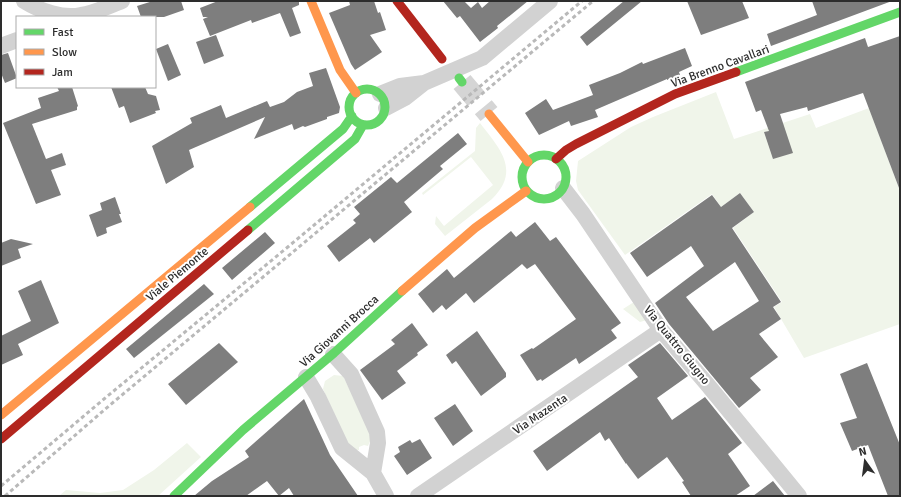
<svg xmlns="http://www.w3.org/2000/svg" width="901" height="497" font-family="Signika,sans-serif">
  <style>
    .green { fill: #f0f5ea }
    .building { fill: #7e7e7e; fill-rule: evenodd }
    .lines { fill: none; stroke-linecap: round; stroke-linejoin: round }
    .secondary-tunnel { stroke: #d5d5d5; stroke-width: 22; stroke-dasharray: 22 11; stroke-linecap: butt }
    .street { stroke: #d2d2d2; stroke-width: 16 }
    .fast { stroke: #63d668; stroke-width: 9 }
    .slow { stroke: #ff974d; stroke-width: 9 }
    .jam { stroke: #b3261e; stroke-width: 9 }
    .rail { stroke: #b9b9b9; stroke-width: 3; stroke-dasharray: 4 3; stroke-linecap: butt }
    .labels { text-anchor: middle; stroke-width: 4; stroke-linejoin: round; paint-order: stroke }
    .street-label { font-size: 12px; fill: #2d2d2d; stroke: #fff }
  </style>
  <rect width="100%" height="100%" fill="#fff"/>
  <path class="green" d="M716,92l18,47 76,-25 6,14 53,-20 31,83v133l-96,34 -30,-51 8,-5 -49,-74 21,-16 -14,-19 -19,14 -9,-13 -87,61 -47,-65 -2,-9 2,-20 53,-34 22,-10z
    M480,123c20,26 41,47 12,76l-47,37 -10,-12 1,-8 8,10 49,-41 -22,-28 -48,38 -1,-2 53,-42 1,-23z
    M634,302l13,18 -7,2 -17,-13z
    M334,375l9,1 28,58v5l-3,7 -4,-1 -5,2v3h-4l-6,-4 -26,-57 2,-8z
    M187,443l14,14 -43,39h-99l7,-6 34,3 23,-3 31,-20z"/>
  <path class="building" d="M153,1h28l3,9 -20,7h-23l-4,-11z
    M218,1h81v4l-7,3 9,25 -11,4 -10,-24 -28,10 -1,-3 -41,16 -7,-17 5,-2h-5l-3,-9z
    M349,1h25l4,12 2,-1 6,18 -16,5 12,17 -27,18 -4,-6 -22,-51 21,-8z
    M443,1h21l7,7 7,-6 4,6 8,-7h38l-31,25 1,2 -18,14 -20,-26 -3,2z
    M624,1h18l-55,45 -7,-9z
    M687,1h55l7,17 -48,17z
    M812,1h80l-121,45 -4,-12 50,-19z
    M216,35l8,21 -20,8 -8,-22z
    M900,36v151l-1,1 -36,-95 -55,18 -1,-4 -27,7 13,39 -20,6 -9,-27 5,-1 -8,-21 -5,2 -11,-30 120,-44 3,9z
    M168,44l13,31 -13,6 -12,-32z
    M685,48l7,18 -13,6 1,3 -13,5v-1l-72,31 3,7 -27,9 -2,-5 -30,14 -14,-22 21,-14 7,11 40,-15 -4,-10 31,-12 22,-11 1,2z
    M8,53l9,25 -12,5 -4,-10v-18z
    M326,68l14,39 -1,6 -12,4v2l-22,8 -2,-1 -9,4 -2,-6 -38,15 11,-22 -76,33 5,17 -28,17 -14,-38 40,-23 -2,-5 31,-13 5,13 41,-17 3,6 14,-5 13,-10 16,-6 -4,-13z
    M57,87h15l6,19 -1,1v3l-45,14 14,35 16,-6 4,12 -15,5 10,25 -25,9 -33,-81 38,-15 -3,-10 21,-7z
    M111,87h34l3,7 8,2 4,14 -5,1 1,2 -26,10 -6,-17 -5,2z
    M458,133l9,11 -27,22 3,3 -39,33 8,10 -38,31 -4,-5 -31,24 -12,-16 29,-23 -3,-3 7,-6 -6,-7 37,-30 6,6z
    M740,193l14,19 -22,16 49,74 -8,5 8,12 -22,15 19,23 -28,21 11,12 -22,18 -70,-84 -14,-21 49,-37 -13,-20 -44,31 -17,-24 82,-58 9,12zM735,262l24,39 -46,30 -27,-34z
    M115,197l6,17h-2l3,8 -16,6 1,5 -10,4 -8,-22 13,-5 -2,-7z
    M535,222l15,19 6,-4 65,86 -10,7 6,8 -38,26 -3,-6 -34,23 -1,-2 -4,2 -17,-26 12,-7 1,1 43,-30 -41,-55 -8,5 -5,-5 -48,39 -8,-10 -20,17 -4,-5 -9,8 -15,-19 29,-25 7,9 57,-47 5,6z
    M265,232l10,11 -43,37 -10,-12z
    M11,239l22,5 -15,5 3,9 -20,8v-23z
    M41,280l18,43 -41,21 5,11 -22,10v-29l30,-15 -13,-30z
    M204,284l10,10 -80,64 -8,-9z
    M412,323l16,22 -11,8 1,2 -21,16 9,12 -24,17 -22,-30 35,-26 -4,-4z
    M477,331l29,42v4l-25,19 -25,-35 -4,3 -6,-9z
    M219,343l19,19 -52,43 -18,-21z
    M660,343l28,33 -31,22 15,22 33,-23 37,46 -14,11 22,32 -15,10h-44l-9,-14 2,-1 -17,-24 -29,22 -12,-16v1l-17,-26 -4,3 -5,-9 -53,39 -14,-20 105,-74 -10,-12z
    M867,363l33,82v51h-12l-20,-51 -16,6 -12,-28 17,-5 -17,-44z
    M304,399l26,56 28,41h-64l-5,-8 -10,8 -12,-15 -21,15h-52l18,-15 37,-24 -4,-6z
    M455,404l18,27 -20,15 -19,-28z
    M420,439l12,19 -25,17 -13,-19 6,-4 -2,-5 12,-7 2,3z
    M773,481l12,15h-32z"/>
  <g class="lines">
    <path class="secondary-tunnel" d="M462,82l27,32"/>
    <path class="street" d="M24,1c16,10 39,18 57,14 14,-2 28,-9 41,-14
      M1,46l16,-6
      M380,94l20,-8 24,-3
      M386,108l19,-10 19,-15 58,-25 68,-57
      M563,188l20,26 78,116 46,54 92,112
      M333,354l18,20 26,58 1,11 -5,30
      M306,377l12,20 24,51 31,25 13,23
      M418,496l243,-166"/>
    <path class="fast" d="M736,72l164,-60
      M459,78l3,4
      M349 107a18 18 0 1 1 36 0a18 18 0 1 1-36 0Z
      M522 177a22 22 0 1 1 44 0a22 22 0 1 1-44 0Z
      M250,207l93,-78 9,-13
      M248,230l107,-91 8,-14
      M174,496l69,-66 91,-77 68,-62"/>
    <path class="slow" d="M311,1l29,69 16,23
      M489,114l39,48
      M402,291l73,-63 51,-37
      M1,415l249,-208"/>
    <path class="jam" d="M397,1l45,58
      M556,159l10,-9 10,-6 99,-50 61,-22
      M1,439l247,-209"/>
    <path class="rail" d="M1,486l103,-87 185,-153 293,-245
      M5,496l105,-91 483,-404"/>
  </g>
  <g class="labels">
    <g class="street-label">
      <text transform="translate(720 66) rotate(-20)" y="4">Via Brenno Cavallari</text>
      <text transform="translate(177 274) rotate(-40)" y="4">Viale Piemonte</text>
      <text transform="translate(339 331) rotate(-42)" y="4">Via Giovanni Brocca</text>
      <text transform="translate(677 345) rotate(51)" y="4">Via Quattro Giugno</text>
      <text transform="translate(540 414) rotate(-34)" y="4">Via Mazenta</text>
    </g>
  </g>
  <rect width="901" height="497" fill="none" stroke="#2d2d2d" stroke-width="4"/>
  <rect x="16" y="16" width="140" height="72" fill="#ffffff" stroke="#ababab"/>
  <rect x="24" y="29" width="20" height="6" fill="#63d668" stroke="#ababab"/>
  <text x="52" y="36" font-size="12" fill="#2d2d2d">Fast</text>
  <rect x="24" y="49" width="20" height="6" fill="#ff974d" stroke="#ababab"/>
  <text x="52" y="56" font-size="12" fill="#2d2d2d">Slow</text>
  <rect x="24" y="69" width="20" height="6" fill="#b3261e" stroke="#ababab"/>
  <text x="52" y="76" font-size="12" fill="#2d2d2d">Jam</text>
  <g transform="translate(865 461) rotate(346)" stroke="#ffffff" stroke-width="3" paint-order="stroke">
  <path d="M0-3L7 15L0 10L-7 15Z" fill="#2d2d2d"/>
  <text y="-6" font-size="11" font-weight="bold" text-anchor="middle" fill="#2d2d2d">N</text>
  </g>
</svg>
